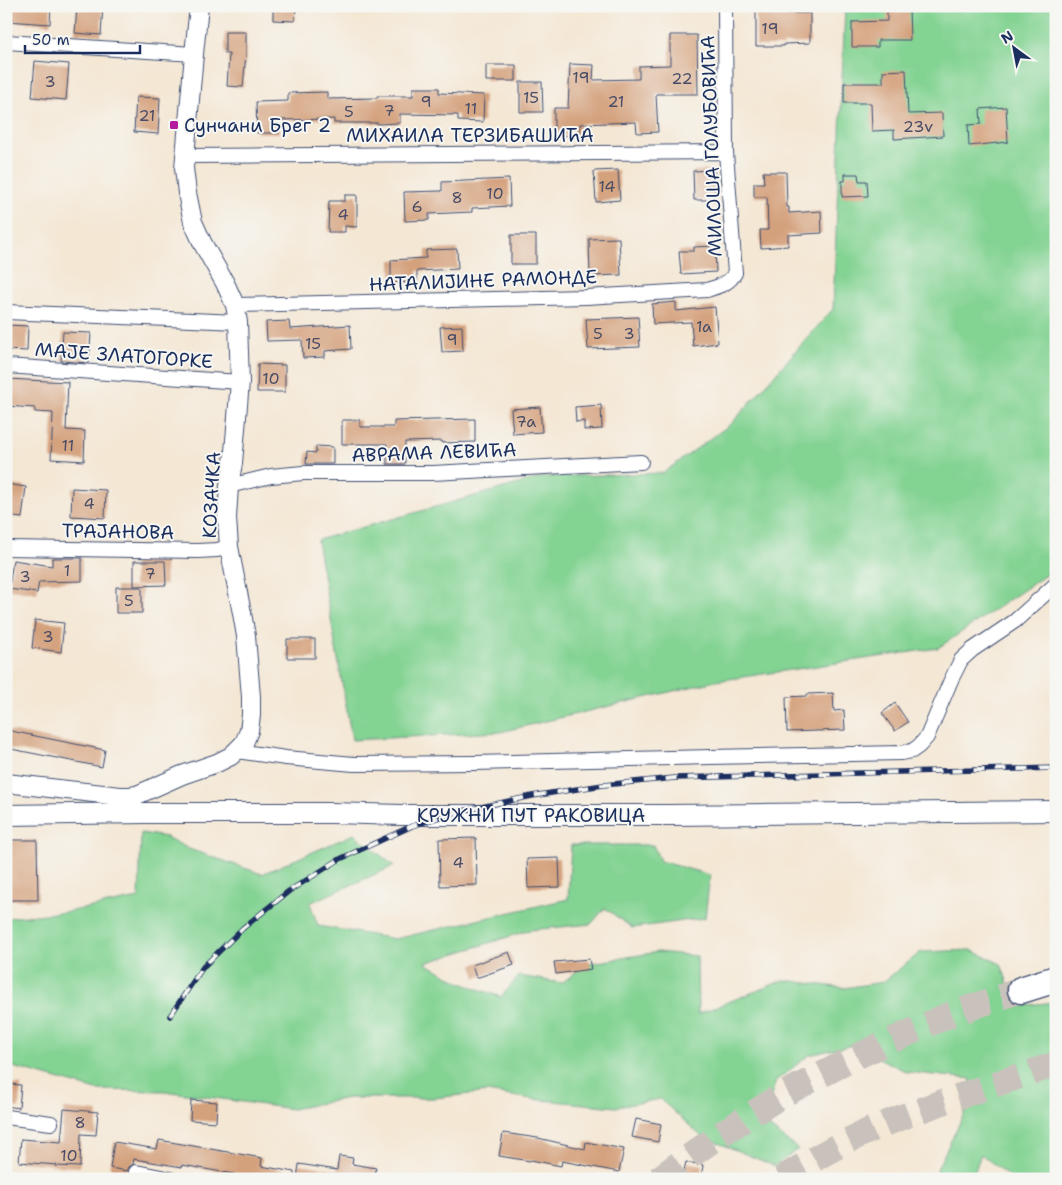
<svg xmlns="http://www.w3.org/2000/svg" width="1062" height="1185" font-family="'Shantell Sans',sans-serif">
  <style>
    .green { fill: #83d393; stroke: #4f8178 }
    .building { fill: #d4a17d }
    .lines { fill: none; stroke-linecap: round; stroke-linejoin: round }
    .motorway-tunnel { stroke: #c9c2bc; stroke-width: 26; stroke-dasharray: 26 13; stroke-linecap: butt }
    .minor-casing { stroke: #3c4b70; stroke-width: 16 }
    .tertiary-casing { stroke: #3c4b70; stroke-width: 20 }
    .secondary-casing { stroke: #3c4b70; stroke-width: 22 }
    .motorway-casing { stroke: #3c4b70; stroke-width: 29 }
    .minor { stroke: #fff; stroke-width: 14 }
    .tertiary { stroke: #fff; stroke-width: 18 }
    .secondary { stroke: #fff; stroke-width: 20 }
    .motorway { stroke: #fff; stroke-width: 26 }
    .rail-casing { stroke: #1b2f5e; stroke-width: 5.5 }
    .rail { stroke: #f6f6f2; stroke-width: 4; stroke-dasharray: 11; stroke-linecap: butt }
    .poi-dot { fill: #b5179e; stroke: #f6f6f2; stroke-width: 2 }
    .labels { text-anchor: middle; stroke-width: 4; stroke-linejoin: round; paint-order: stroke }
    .number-label { font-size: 16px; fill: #494c66 }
    .poi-label { font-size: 19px; fill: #1b2f5e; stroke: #f6f6f2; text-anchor: start }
    .street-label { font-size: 19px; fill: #1b2f5e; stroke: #f6f6f2 }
  </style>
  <rect width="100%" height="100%" fill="#f6f6f2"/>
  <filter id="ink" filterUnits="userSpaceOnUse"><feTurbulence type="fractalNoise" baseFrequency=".02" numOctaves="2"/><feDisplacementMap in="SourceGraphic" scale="10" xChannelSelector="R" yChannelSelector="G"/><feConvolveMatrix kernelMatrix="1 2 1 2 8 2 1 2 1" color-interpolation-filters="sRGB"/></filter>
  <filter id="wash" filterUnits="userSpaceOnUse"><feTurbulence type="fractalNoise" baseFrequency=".0096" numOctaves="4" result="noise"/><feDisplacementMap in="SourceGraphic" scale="20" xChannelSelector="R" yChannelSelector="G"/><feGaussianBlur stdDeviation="1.12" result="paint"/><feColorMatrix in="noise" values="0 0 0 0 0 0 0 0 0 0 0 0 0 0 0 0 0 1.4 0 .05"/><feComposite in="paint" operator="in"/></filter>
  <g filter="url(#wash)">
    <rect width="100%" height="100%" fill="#f4e7d4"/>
    <path class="green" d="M845,6h211v562l-118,80 -222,33 -216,51 -148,8 -35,-200 226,-63 120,-4 69,-50 101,-114z
      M141,833l25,4 23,12 73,25 92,-40 40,32 -84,37 8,23 77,13 173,-40 3,-54h82l7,16 50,14 -5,43 -73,10 -27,-20 -14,16 -61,6 -105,33 36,20 40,14 18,-21 43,7 24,-19 72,-12 39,4 1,58 86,-34 60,8 39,-6 38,-30 50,-2 30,14 15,42 40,-4v177h-44l-31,-25 -9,25h-40l32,-65 7,-35 -64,-7 -54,-27 -44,10 -33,26 -14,41 36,27 -23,17 -74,-30 -41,-37 -44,8 -85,-8 -44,-7 -52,6h-87l-56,11 -127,-18 -68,-1 -91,-25v-147l60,-6 73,-14z"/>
    <g id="blocks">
      <path class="building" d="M6,6h45l-1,18 -44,-3z
        M77,6h26l-2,29 -26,-2z
        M273,6h23l-1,15 -22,-1z
        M887,8h22l1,32h-32v7h-26v-25l35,-1z
        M756,10h28v3h26v30l-26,1v2h-28z
        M225,32h21v22l-3,33 -16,-1 2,-32h-4z
        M670,35h27l1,59h-42l2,38 -21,1 -1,-11 -56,2v11l-26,1v-28h14l2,-44 24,1 -1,15 46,-1v-13l31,-1z
        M35,61l34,3 -3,36 -34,-3z
        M486,65h30v16h-30z
        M906,70l2,44 34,-1 1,23 -49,3v-9l-22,1 -1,-28h-27v-20h39v-12z
        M520,82h22l1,30h-23z
        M413,88h26v5l45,2 -1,27 -25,-1v-6l-58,-1v9l-22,1v-1h-44v-4l-56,1 1,13h-22l-1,-31 32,-1v-8l39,-1v7l50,-1v-2h36z
        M136,97l24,1 -2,36 -24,-2z
        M1006,107l2,35 -39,4 -1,-21 13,-1 -1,-15z
        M618,170l2,30 -24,2 -2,-31z
        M714,170l1,30h-21l-1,-29z
        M763,172h23l1,35h2v6l32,-2 1,22 -34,2v11l-27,2 -1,-18h8l-1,-33h-13v-14h10z
        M845,174h13l1,7h8l1,15 -26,1v-16h3z
        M509,179l1,27 -38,2v4l-43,2v6l-24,1 -1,-29 38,-1v-9z
        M345,195h12v32l-12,-1v6h-17l1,-31h16z
        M511,235h25v29h-25z
        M619,238l2,37 -31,1 -1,-37z
        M715,246l1,26 -35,2 -2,-23h15v-4z
        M457,249l1,20 -41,2v11l-26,1v-23l35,-2v-8z
        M676,302v9l39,-4 3,36 -25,3 -2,-24 -38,2 -1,-20z
        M638,317l2,30 -52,2 -2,-30z
        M289,321l1,8 60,-4 1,24 -26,2v6l-22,1 -1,-18 -35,1 -1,-19z
        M6,325l22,1 -1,25 -21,-1z
        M462,326l1,25 -21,1 -2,-25z
        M63,332l28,1 -2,30 -28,-2z
        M258,364l27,1v27h-28z
        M6,379l62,3 -2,48 19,1 -1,30 -33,-2 2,-46 -18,-1v-4l-29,-2z
        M601,405l1,24 -18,1v-9l-8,1 -1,-15z
        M540,407l2,25 -29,2 -2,-25z
        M475,419v23l-33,1v-2l-37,1v22h-18v-20h-45v-24h18v7h34v-6z
        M316,446l17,1v17h-27l1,-12 9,1z
        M6,484l20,3 -4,31 -16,-2z
        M72,488l34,2 -1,28 -34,-2z
        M52,558h30v23l-43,1 -2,11 -28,-4 4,-29 39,6z
        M134,561h31l1,24 -32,1z
        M116,587h26v26h-26z
        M35,620l29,3 -3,29 -29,-4z
        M287,639h28v19h-28z
        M833,693l1,18 10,-1 1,20 -58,2 -1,-35 21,-1v-2z
        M895,703l13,19 -13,9 -13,-18z
        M6,730l99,20 -3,17 -96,-19z
        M476,838l1,47 -37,1 -1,-47z
        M6,840h31l1,60h-32z
        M559,858l1,29 -32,1 -1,-29z
        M509,952l5,13 -38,13 -4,-13z
        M589,959l2,10 -35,5 -2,-12z
        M6,1084l15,1 -2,23 -13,-2z
        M191,1100l26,2 -1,20 -26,-2z
        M64,1109l34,3 -2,23 -15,-1 -1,33 -24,-1 1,-1 -38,-3 2,-23 40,3z
        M636,1119l25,5 -3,18 -26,-5z
        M503,1133l35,5 47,11 1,-7 38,7 -5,23 -57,-11 -1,5 -30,-6 -1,1 -31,-5z
        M159,1140l103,18 -1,8 33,6v7h-60v-5l-52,-9v2l-48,-8 -1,5 -4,3 -2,4 -17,-3 4,-26 43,7z
        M339,1156l14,2 -1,6 24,4 -2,11h-77l2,-15 38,6z
        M686,1162l17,3 -2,14h-19z"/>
    </g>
  </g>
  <g filter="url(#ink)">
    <use href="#blocks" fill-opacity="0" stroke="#3c4b70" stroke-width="1"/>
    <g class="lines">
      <path class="motorway-tunnel" d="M658,1179l63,-45 61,-39 78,-40 84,-38 77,-27
        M781,1179c26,-16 53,-32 81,-45 62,-28 129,-48 194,-70"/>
      <g class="minor-casing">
        <path id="minor" d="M6,42l188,12
          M185,156l541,-4
          M235,305l351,-8 121,-7c12,-4 22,-6 28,-17l-9,-121 -1,-146
          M6,312l232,10
          M6,366l234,16
          M229,486l42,-10 32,-3h130l208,-11
          M6,548l192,3 19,-1 12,-3
          M237,751l49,7 68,6 120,-1 236,-6 191,-4 11,-2 7,-5 8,-9 24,-57 10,-20 11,-10 43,-29 41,-37
          M6,1117l45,6
          M136,1172l35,7"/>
      </g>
      <g class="tertiary-casing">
        <path id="tertiary" d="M6,783l114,13h10l7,-1 45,-20 35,-12 14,-7 13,-13 5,-12 2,-16v-18l-5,-61 -4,-23 -13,-66 -2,-29 2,-32 4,-23 7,-81 -2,-60 -3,-17 -10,-22 -22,-39 -10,-22 -6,-29 -3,-25 10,-114 5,-48"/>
      </g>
      <g class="secondary-casing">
        <path id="secondary" d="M6,815l139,-2h187l69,2h268l387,-4"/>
      </g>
      <g class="motorway-casing">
        <path id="motorway" d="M1021,990l35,-11"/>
      </g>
      <use href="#minor" class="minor"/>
      <use href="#tertiary" class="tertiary"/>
      <use href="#secondary" class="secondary"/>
      <use href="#motorway" class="motorway"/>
      <g class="rail-casing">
        <path id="rail" d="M170,1016l33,-49 40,-39 46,-37 51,-32 72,-33 41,-13 79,-17 71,-11 72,-7 381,-10"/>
      </g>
      <use href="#rail" class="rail"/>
    </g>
  </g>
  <rect class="poi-dot" x="169" y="120" width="10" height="10" rx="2.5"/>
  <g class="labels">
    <g class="number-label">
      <text x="770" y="34">19</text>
      <text x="581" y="83">19</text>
      <text x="682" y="84">22</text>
      <text x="50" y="87">3</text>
      <text x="531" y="103">15</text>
      <text x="426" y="107">9</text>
      <text x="616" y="107">21</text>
      <text x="471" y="114">11</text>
      <text x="389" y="116">7</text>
      <text x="349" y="117">5</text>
      <text x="147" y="121">21</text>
      <text x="918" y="132">23v</text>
      <text x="607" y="192">14</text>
      <text x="495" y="199">10</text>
      <text x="457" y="203">8</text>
      <text x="417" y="212">6</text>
      <text x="343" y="220">4</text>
      <text x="704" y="332">1a</text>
      <text x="598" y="339">5</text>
      <text x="629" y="339">3</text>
      <text x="452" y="345">9</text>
      <text x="313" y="349">15</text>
      <text x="271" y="384">10</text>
      <text x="526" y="427">7a</text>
      <text x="68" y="451">11</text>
      <text x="89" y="509">4</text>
      <text x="67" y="576">1</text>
      <text x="150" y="579">7</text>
      <text x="25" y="582">3</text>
      <text x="129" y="606">5</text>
      <text x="48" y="642">3</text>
      <text x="458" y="868">4</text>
      <text x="80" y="1128">8</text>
      <text x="69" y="1161">10</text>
    </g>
    <g class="poi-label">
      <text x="184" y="132">Сунчани Брег 2</text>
    </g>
    <g class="street-label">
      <text x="470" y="142">МИХАИЛА ТЕРЗИБАШИЋА</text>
      <text transform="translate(711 146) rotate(-92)" y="7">МИЛОША ГОЛУБОВИЋА</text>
      <text transform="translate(483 280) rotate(-2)" y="7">НАТАЛИЈИНЕ РАМОНДЕ</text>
      <text transform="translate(124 355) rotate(4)" y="7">МАЈЕ ЗЛАТОГОРКЕ</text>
      <text transform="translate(434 452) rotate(-2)" y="7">АВРАМА ЛЕВИЋА</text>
      <text transform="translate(211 495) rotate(-87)" y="7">КОЗАЧКА</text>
      <text transform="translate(118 531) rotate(1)" y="7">ТРАЈАНОВА</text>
      <text x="531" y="822">КРУЖНИ ПУТ РАКОВИЦА</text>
    </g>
  </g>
  <rect width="1062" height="1185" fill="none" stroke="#f6f6f2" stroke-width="25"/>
  <g transform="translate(1014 48) rotate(328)" stroke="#f6f6f2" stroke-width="4" paint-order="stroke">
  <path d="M0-4L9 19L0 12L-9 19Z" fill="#1b2f5e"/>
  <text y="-8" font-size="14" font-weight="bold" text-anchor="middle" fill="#1b2f5e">N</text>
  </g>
  <path d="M25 45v8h115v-8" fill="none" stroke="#1b2f5e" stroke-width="2.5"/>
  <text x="32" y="45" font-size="15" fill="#1b2f5e" stroke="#f6f6f2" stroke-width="4" paint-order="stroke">50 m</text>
</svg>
